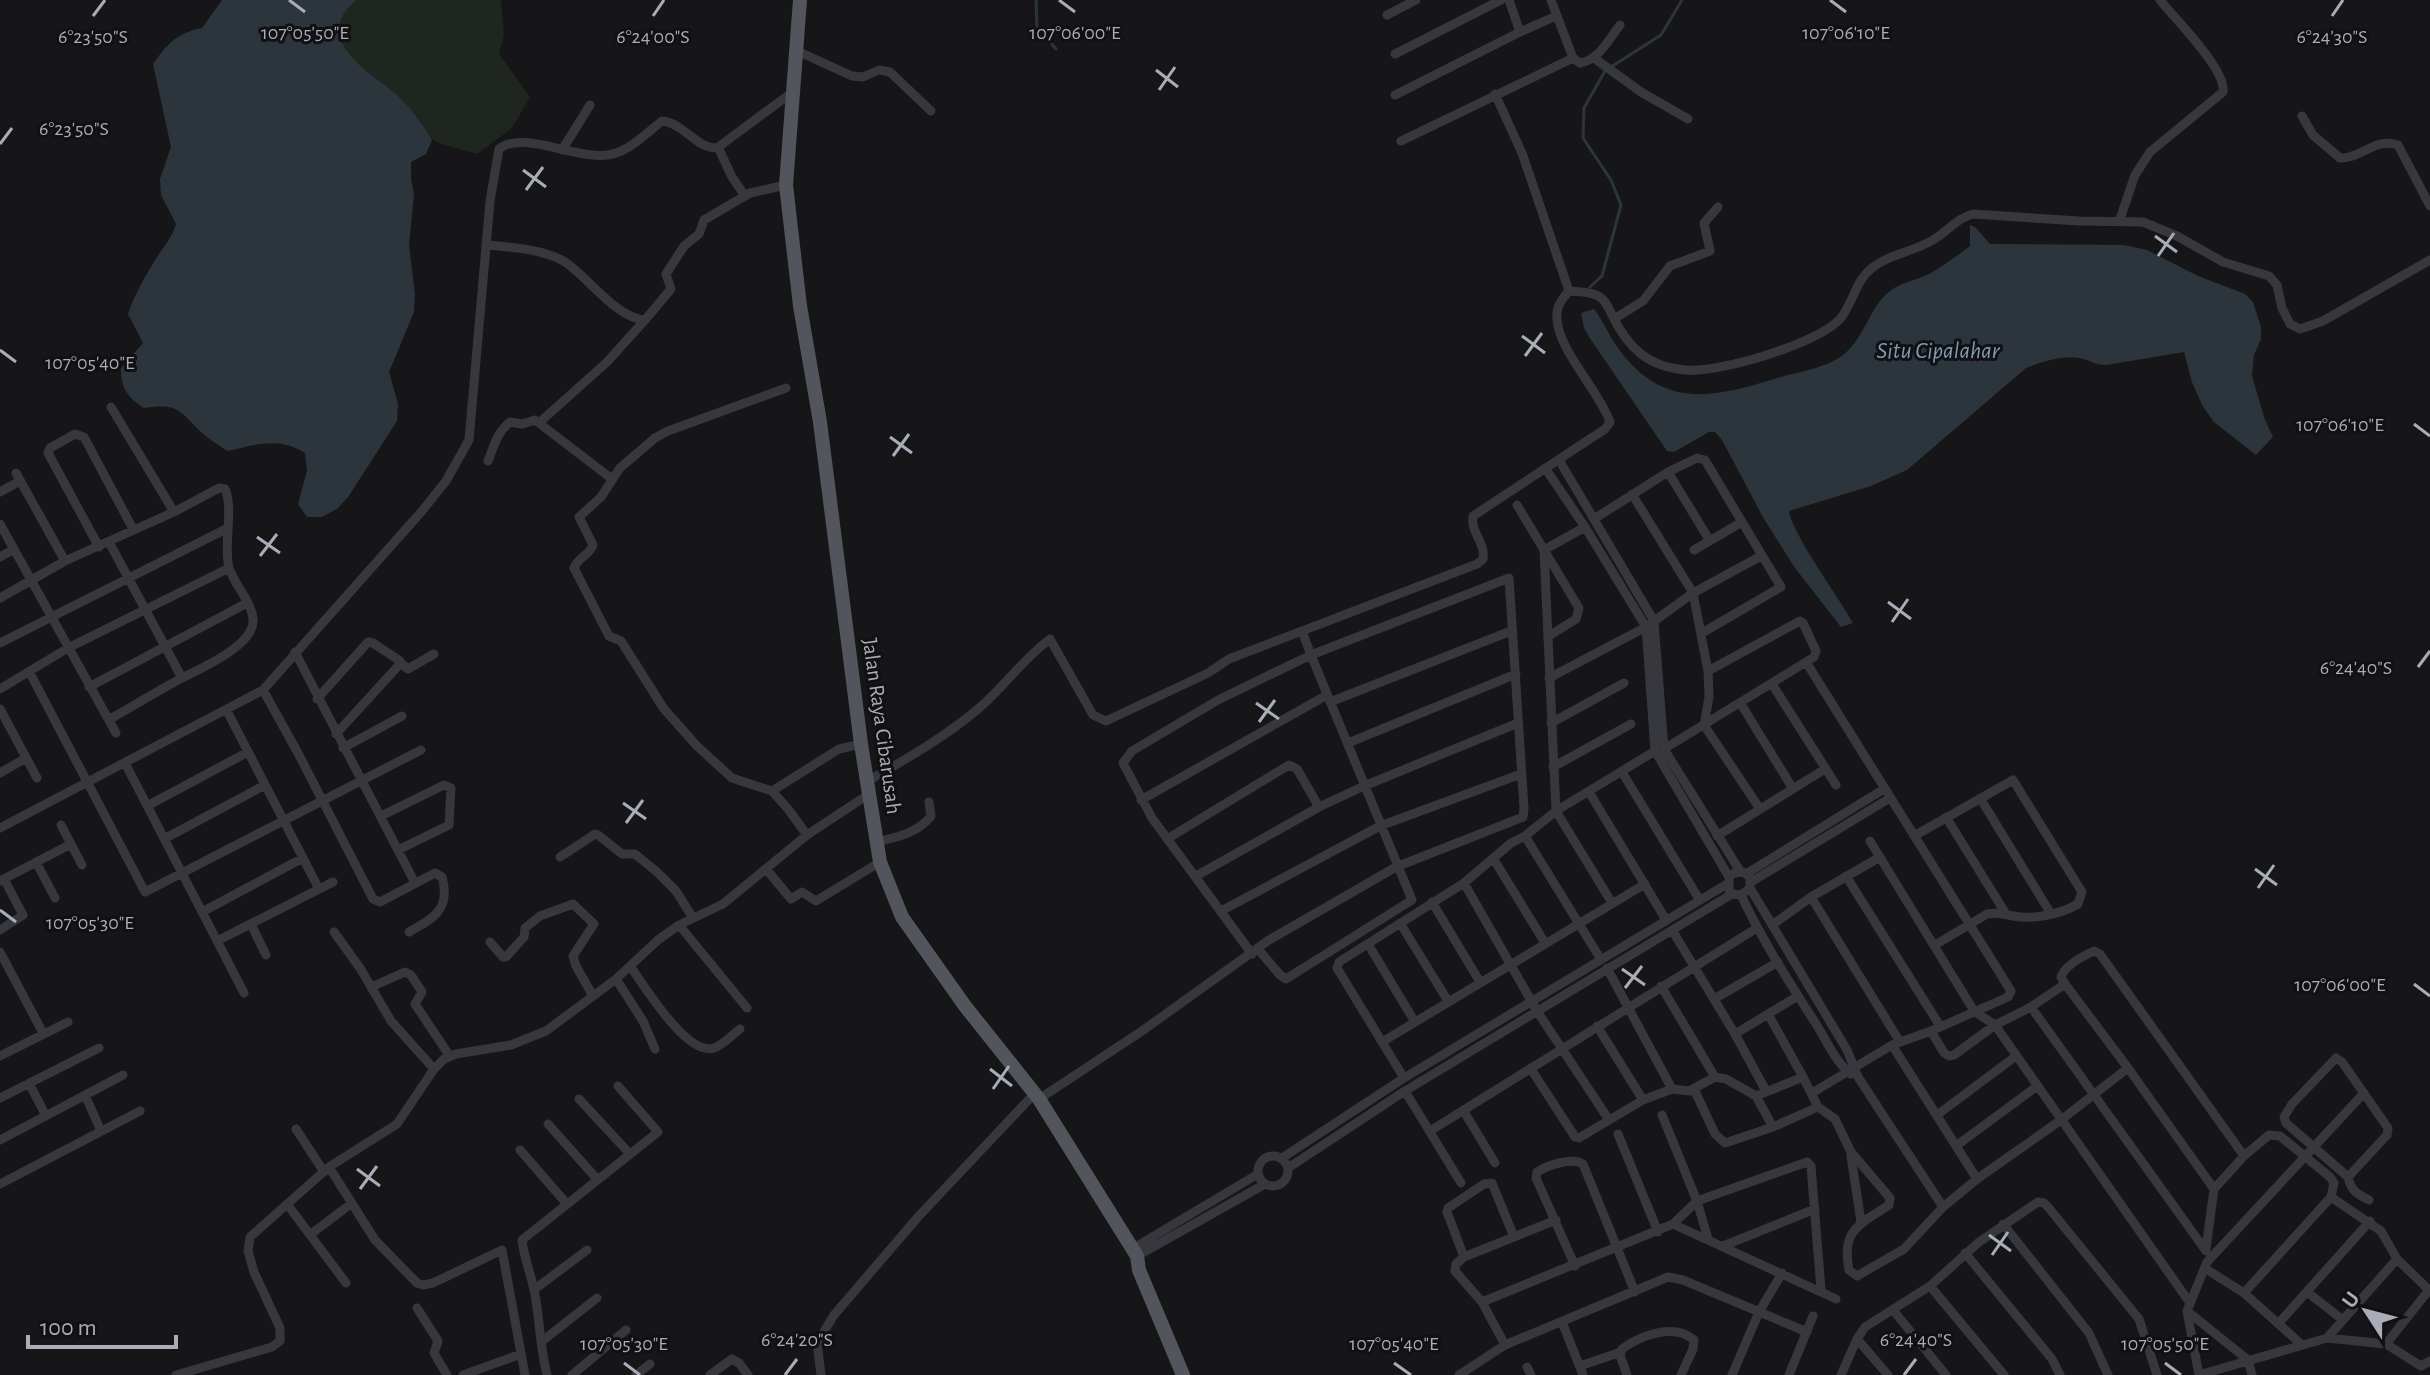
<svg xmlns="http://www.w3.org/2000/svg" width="2430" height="1375" font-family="'Alegreya Sans',sans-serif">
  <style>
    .green { fill: #1e261f }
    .water { fill: #2c353c }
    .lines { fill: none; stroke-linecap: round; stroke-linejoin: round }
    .stream { stroke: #2c353c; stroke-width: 3 }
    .street { stroke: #37383d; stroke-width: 9 }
    .primary { stroke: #53555c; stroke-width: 14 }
    .ticks { fill: none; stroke: #a8adb8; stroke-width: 3 }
    .labels { text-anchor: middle; stroke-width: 6; stroke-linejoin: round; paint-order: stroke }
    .street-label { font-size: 22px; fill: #a8adb8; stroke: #111113 }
    .water-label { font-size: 24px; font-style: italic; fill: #7f9bb3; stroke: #111113 }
    .ticks-label { font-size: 20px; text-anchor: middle; fill: #a8adb8; stroke: #111113; stroke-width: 6; stroke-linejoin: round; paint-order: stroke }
  </style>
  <rect width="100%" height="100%" fill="#161618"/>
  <path class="green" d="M356,0h145l3,35 -5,19 31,43 -18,31 -35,26c-13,-4 -29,-7 -42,-13 -7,-4 -26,-34 -35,-43 -27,-26 -92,-56 -44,-98z"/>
  <path class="water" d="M222,0h134c-46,40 13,71 41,95 14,13 25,29 35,45l-6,14 -15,8v16l3,16 -5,51 6,49 -1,18 -25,60 9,32 -1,17 -49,76 -11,12 -15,8h-15l-9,-13 9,-33 -2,-18c-26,-17 -50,-8 -78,-2 -9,-7 -19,-12 -27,-20 -21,-21 -23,-28 -56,-23 -17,-11 -23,-20 -23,-40l22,-25 -15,-29c7,-21 18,-39 29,-57 8,-12 15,-19 19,-33l-15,-29 -1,-16 11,-32 -18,-83c15,-21 24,-31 49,-36z
    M1970,225l5,2 15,17 134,1 23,5 51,26 47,18 8,8 8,25v12l-7,16 -2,21 13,44 8,17 -17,18 -42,-33 -12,-17 -10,-23 -8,-30 -78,13c-12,0 -16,-5 -26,-7 -16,-3 -39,4 -54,10l-119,102 -36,16 -82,25c3,23 50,86 64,112l-12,4 -46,-59 -31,-49 -42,-79 -7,-8h-6l-35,20 -7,-1 -78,-114 -5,-9 -3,-15 13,-4c9,11 14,25 22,36 44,64 94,54 158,34 22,-7 51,-10 69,-24 22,-17 26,-48 47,-64 11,-9 27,-11 39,-17 14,-8 28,-18 41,-28z"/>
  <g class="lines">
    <path class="stream" d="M1036,0l1,27 19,22
      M1611,67l50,-32 21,-35
      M1590,287l12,-11 19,-71 -10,-25 -28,-42 1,-30 21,-37"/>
    <path class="street" d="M1551,0l22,58
      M1387,15l29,-15
      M1520,32l36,-16
      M795,50l57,26 11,1 16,-7 11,2 41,39
      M1395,54l106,-54
      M1594,58l47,34 47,27
      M1495,94l27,59 47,138
      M1395,95l125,-63 -11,-32
      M2302,116l11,19 27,23c20,1 36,-21 58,-13l32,61
      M1401,141l172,-83 7,5c19,-3 29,-24 40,-38
      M718,147l14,30 13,19
      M562,150l28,-45
      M2119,222l16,-47 15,-23 73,-60c4,-22 -49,-74 -63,-92
      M486,245c24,2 58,4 79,17 23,15 52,57 80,58l26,-31 -5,-15 18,-28 15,-12 5,-14 46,-27 36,-8
      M1614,319l29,-18 27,-35 40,-15 -6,-28 14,-16
      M786,388l-118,43 -13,7 -35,30 -19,29 -22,20 14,28c-4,11 -15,12 -19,23l35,68 12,5 43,68 33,37 35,32 40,13 16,18 19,26
      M111,407l63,105
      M540,422l67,-60 38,-42
      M1559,460l95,161 10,128 76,122
      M488,461c6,-15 9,-29 22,-39l12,2 13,-4 77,59
      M1545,468l40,59 61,100 9,124 74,126v13l3,4 9,1 9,-7v-11l-7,-5 -9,1 -5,4
      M1668,472l42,69
      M16,473l49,88
      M0,492l20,-11
      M1632,494l61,99 15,78 1,26 -5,28 56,84
      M1517,505l62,103 -3,11 -27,17
      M1594,519l74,-47 29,-14 8,2 76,127 -79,46
      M0,524l116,209
      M1585,527l-41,23 12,261 56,92
      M109,542l73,136
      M99,547l-51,-94 2,-5 25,-14 9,3 49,92
      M1694,550l48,-28
      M0,557l14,-8
      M0,598l65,-37 109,-49 45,-24 6,1c9,20 -2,56 4,79 6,18 22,32 24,51 3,26 -54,50 -73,60 -24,13 -47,27 -70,40
      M0,643l226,-114
      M295,652l120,231
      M1806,662l205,329 -3,6 -77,34 -39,14 -80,48
      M401,663l7,6 26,-15
      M30,673l115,219 276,-142
      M1549,678l97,-51 47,-34 68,-37
      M1772,684l64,101
      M89,687l158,-84
      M0,689l68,-41 161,-80
      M263,690l36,65 74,144 7,3 55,-29 7,4c9,32 -8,41 -33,55
      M317,699l51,-57 5,1 27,18 -1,4 -63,69
      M1330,702l181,-71
      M1741,704l52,85
      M0,709l37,69
      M227,711l92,178
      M1551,723l73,-40
      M1348,743l168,-69
      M343,748l59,-32
      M1664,749l142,-87 8,-5 2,-6 -13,-28 -3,-2 -92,50
      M125,763l119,230
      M1553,767l78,-43
      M1622,772l77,127
      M0,773l26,-15
      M868,781c38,-22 77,-44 110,-72 26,-22 45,-50 72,-70l43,76 13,6 102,-48 21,-14 248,-95 6,-5c3,-16 -13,-27 -10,-43l132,-87 5,-7c-11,-32 -56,-76 -53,-108 0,-9 6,-16 12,-23 9,1 21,0 29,5 8,4 11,13 14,19 16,33 36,52 74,55 33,3 131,-26 154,-51 13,-15 15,-38 32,-51 17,-14 41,-16 61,-28 14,-8 24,-22 40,-26l106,7 64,1 34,14 46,26 46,14 8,9 5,23 8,16 10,5 23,-8 107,-61
      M772,791l67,-42 22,-5
      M1589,792l77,128
      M1980,798l71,116
      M1141,800l186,-105
      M147,806l101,-54
      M381,816l63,-31 7,3 -2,37 -51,25
      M1946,817l60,97
      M61,825l21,40
      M0,828l263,-138 159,-179 24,-30 23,-41 21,-239 9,-52c26,-21 84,16 117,4 16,-5 32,-21 46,-32 22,2 33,27 55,27l77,-57
      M1525,836l75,122
      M1717,836l108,-67
      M1914,836l99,-56 69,112 -4,12c-17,10 -45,16 -65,12 -10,-2 -16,-4 -26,-2l-52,31
      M164,839l101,-54
      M1167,839l122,-74 8,4 22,38
      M1870,841l104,170 21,14 195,278
      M877,842c20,-5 41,-9 54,-26l-2,-14
      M560,857l35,-23 3,1 24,19h13l22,18 19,19 17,27
      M1493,858l52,85
      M36,862l19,36
      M766,869l25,30 11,-7 14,9 64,-39
      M1746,874l138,-85
      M1196,876l123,-69 45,-21 154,-63
      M1846,876l94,150
      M0,881l71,-37
      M1751,882l139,-84
      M1464,883l73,128 72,109
      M1750,888l97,162 11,27 85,130
      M1741,895c21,45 48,87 75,129 10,16 20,39 35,50
      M1811,897l89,145
      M1432,902l48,80
      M1223,910l157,-84 141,-52
      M202,912l101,-54
      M1400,923l48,78
      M251,924l15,31
      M679,925l68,83
      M1772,925l39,-28 69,-40
      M0,930l23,-15 -19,-36
      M1672,930l63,104 31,57
      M334,932l26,36 31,53 43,48
      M217,941l116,-59
      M490,942l13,15h3l18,-20 1,-9 15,-12 33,-12 21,20 -21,32 3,10 17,30
      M1368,944l47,78
      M0,952l43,81
      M1252,954l-100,-136 -29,-55 9,-12 86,-51 93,-45 101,245 -126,79 -6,-4 -22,-26
      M630,966c14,19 57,91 84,82 9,-3 18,-13 26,-19
      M1607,968l65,121
      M616,979l27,42 12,28
      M1661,986l54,91
      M371,987l34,-15 6,3 11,17 -7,12 34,51
      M1714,999l64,-37
      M2031,1007l175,244
      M1768,1014l35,63
      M1597,1026l46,74
      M1931,1031l13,22 5,3 5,-1 41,-30 36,-18 34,-23
      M1735,1034l63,-38
      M1382,1042l263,-158
      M1892,1045l85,134
      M0,1056l68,-34
      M1531,1069l44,68 4,1 64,-38 29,-11 17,2 26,-14 11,2 30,17 47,-19 15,30 17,12 16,33 39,46 -1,7c-30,20 -48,25 -40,65l8,6 47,-27 39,-42 34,-28 84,-59 67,-52
      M1404,1078l-67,-110 2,-6 125,-79 47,-40 14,-7 31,-25 99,-60
      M29,1083l17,33
      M1694,1089l21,45 10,9 48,-16 45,-20
      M1405,1091l56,92
      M85,1095l16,36
      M1756,1096l17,31
      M0,1098l99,-50
      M579,1099l51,55
      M1039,1099l103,-68 127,-91 127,-73 127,-50 1,-9 -15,-230 -198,77 -9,-24
      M1463,1110l32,53
      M1662,1115l35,86 11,38
      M1937,1115l79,-59
      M548,1124l49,55
      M296,1129l28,43
      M1430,1131l327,-203
      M1618,1134l40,98
      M0,1140l123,-65
      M1956,1146l80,-59
      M520,1150l47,54
      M1851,1156l10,66
      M1258 1171a15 15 0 1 1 30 0a15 15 0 1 1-30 0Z
      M1282,1158l122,-80 323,-194
      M329,1167l46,73 42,43 6,2 10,-2 69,-33 23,125
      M1288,1168l117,-77 327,-197
      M2348,1177l39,-42 1,-7 -46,-66 -6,-4 -44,46 -8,13 2,6 62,54c3,14 9,17 21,23
      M0,1184l140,-73
      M2214,1189l-86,-121 -63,-84 -4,-7c4,-12 22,-21 33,-26l6,3 144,202
      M287,1204l59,79
      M1673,1224l24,-23 110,-39 4,4 10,124
      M2003,1224l86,109 19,42
      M311,1234l41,-31
      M1723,1246l92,-37
      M1132,1249l126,-75
      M2206,1249l8,-60 30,-33 25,-21 11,1 50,41 4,6 -3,14 50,34 16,28 33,32
      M1965,1253l87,106 8,16
      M1137,1256l128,-72
      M1464,1257l-17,-45 1,-4 36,-24 8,-1 22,54
      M1575,1266l-39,-88 1,-6c11,-7 35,-15 46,-8l52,128
      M2206,1269l38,24 57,51
      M1930,1286l74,89
      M535,1289l52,-39
      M2307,1292l36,28
      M2244,1293l87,-96
      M1482,1302l191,-78 163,75
      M417,1308l21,33 -4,12 13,22
      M1893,1310l53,65
      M2187,1311l61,49 4,15
      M1562,1322l21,53
      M2278,1324l92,-103
      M2327,1338l70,-79
      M1857,1339l31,36
      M541,1342l56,-44
      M2386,1344l43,-54
      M1505,1345l-23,-43 -27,-31 1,-7 8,-7 92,-37
      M1580,1366l41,-14
      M1527,1367l4,8
      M176,1375l96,-28 8,-6v-13l-26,-56 -6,-21 2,-14 79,-70 68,-43 37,-55 10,-10 12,-5 55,-9 35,-14 70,-52 42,-39 21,-15 44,-21 84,-69 62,-41
      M463,1375l58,-21
      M547,1375c-7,-27 -7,-53 -12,-80 -3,-19 -11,-36 -13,-55l136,-108 -40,-46
      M572,1375l54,-45
      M636,1375l14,-11
      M710,1375l22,-16 7,4 9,12
      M821,1375l-4,-32 17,-28 84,-98 117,-124
      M1459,1375l46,-30 163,-68 15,3 124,52
      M1627,1375l-7,-20 2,-6c19,-14 52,-26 72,-9l-1,9 -12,26
      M1732,1375l27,-63 23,-39
      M1789,1375l24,-59
      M1841,1375l16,-36 8,-12 65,-41 49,-44 59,-40 6,1 4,4 91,112 18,56
      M2199,1375l-12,-64 20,-49 157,-169
      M2199,1375l128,-37 59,6 35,22 9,-5"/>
    <path class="primary" d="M800,0l-14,185 14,121 20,116 41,322 19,118 22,55 63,89 74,93 98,157 2,14 44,105"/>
  </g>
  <path class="ticks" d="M289,0l16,12M1059,0l16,12M1830,0l16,12M93,16l12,-16M653,16l11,-16M2332,16l11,-16M1156,70l22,17M1159,90l16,-23M0,144l12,-16M523,170l23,17M526,190l17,-23M2155,236l22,16M2158,256l16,-23M1522,336l23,17M0,350l16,12M1525,356l17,-23M2414,424l16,12M890,437l22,16M893,456l16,-22M257,537l23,16M260,556l17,-22M1888,602l23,17M1892,622l16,-23M2418,667l12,-16M1256,703l23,16M1259,722l16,-22M623,803l23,16M626,823l17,-23M2255,869l22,16M2258,888l16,-23M0,910l16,12M1622,969l23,16M2414,984l16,12M1625,988l17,-22M990,1069l22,17M993,1089l16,-23M357,1169l23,17M360,1189l17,-23M1989,1235l22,16M1992,1255l16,-23M624,1363l16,12M1394,1363l17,12M2165,1363l16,12M785,1375l12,-16M1904,1375l12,-16"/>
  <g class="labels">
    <g class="street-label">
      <text transform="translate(883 726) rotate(82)" y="8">Jalan Raya Cibarusah</text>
    </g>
    <g class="water-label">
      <text x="1938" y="358">Situ Cipalahar</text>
    </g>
  </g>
  <g class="ticks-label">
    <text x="305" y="39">107°05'50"E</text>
    <text x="1075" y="39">107°06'00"E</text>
    <text x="1846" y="39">107°06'10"E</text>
    <text x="93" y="43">6°23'50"S</text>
    <text x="653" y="43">6°24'00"S</text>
    <text x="2332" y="43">6°24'30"S</text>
    <text x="74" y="135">6°23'50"S</text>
    <text x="90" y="369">107°05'40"E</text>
    <text x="2340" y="431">107°06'10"E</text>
    <text x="2356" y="674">6°24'40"S</text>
    <text x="90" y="929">107°05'30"E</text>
    <text x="2340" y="991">107°06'00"E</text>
    <text x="797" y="1346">6°24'20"S</text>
    <text x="1916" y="1346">6°24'40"S</text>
    <text x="624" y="1350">107°05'30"E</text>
    <text x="1394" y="1350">107°05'40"E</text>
    <text x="2165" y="1350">107°05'50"E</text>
  </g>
  <g transform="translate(2366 1311) rotate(306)" stroke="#111113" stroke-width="6" paint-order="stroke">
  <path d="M0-6L14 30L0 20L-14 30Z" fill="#a8adb8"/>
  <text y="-12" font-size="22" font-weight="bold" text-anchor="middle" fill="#a8adb8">U</text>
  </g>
  <path d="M28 1335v12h148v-12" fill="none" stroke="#a8adb8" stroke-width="4"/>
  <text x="40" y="1335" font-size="24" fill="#a8adb8" stroke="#111113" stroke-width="6" paint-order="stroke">100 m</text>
</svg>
